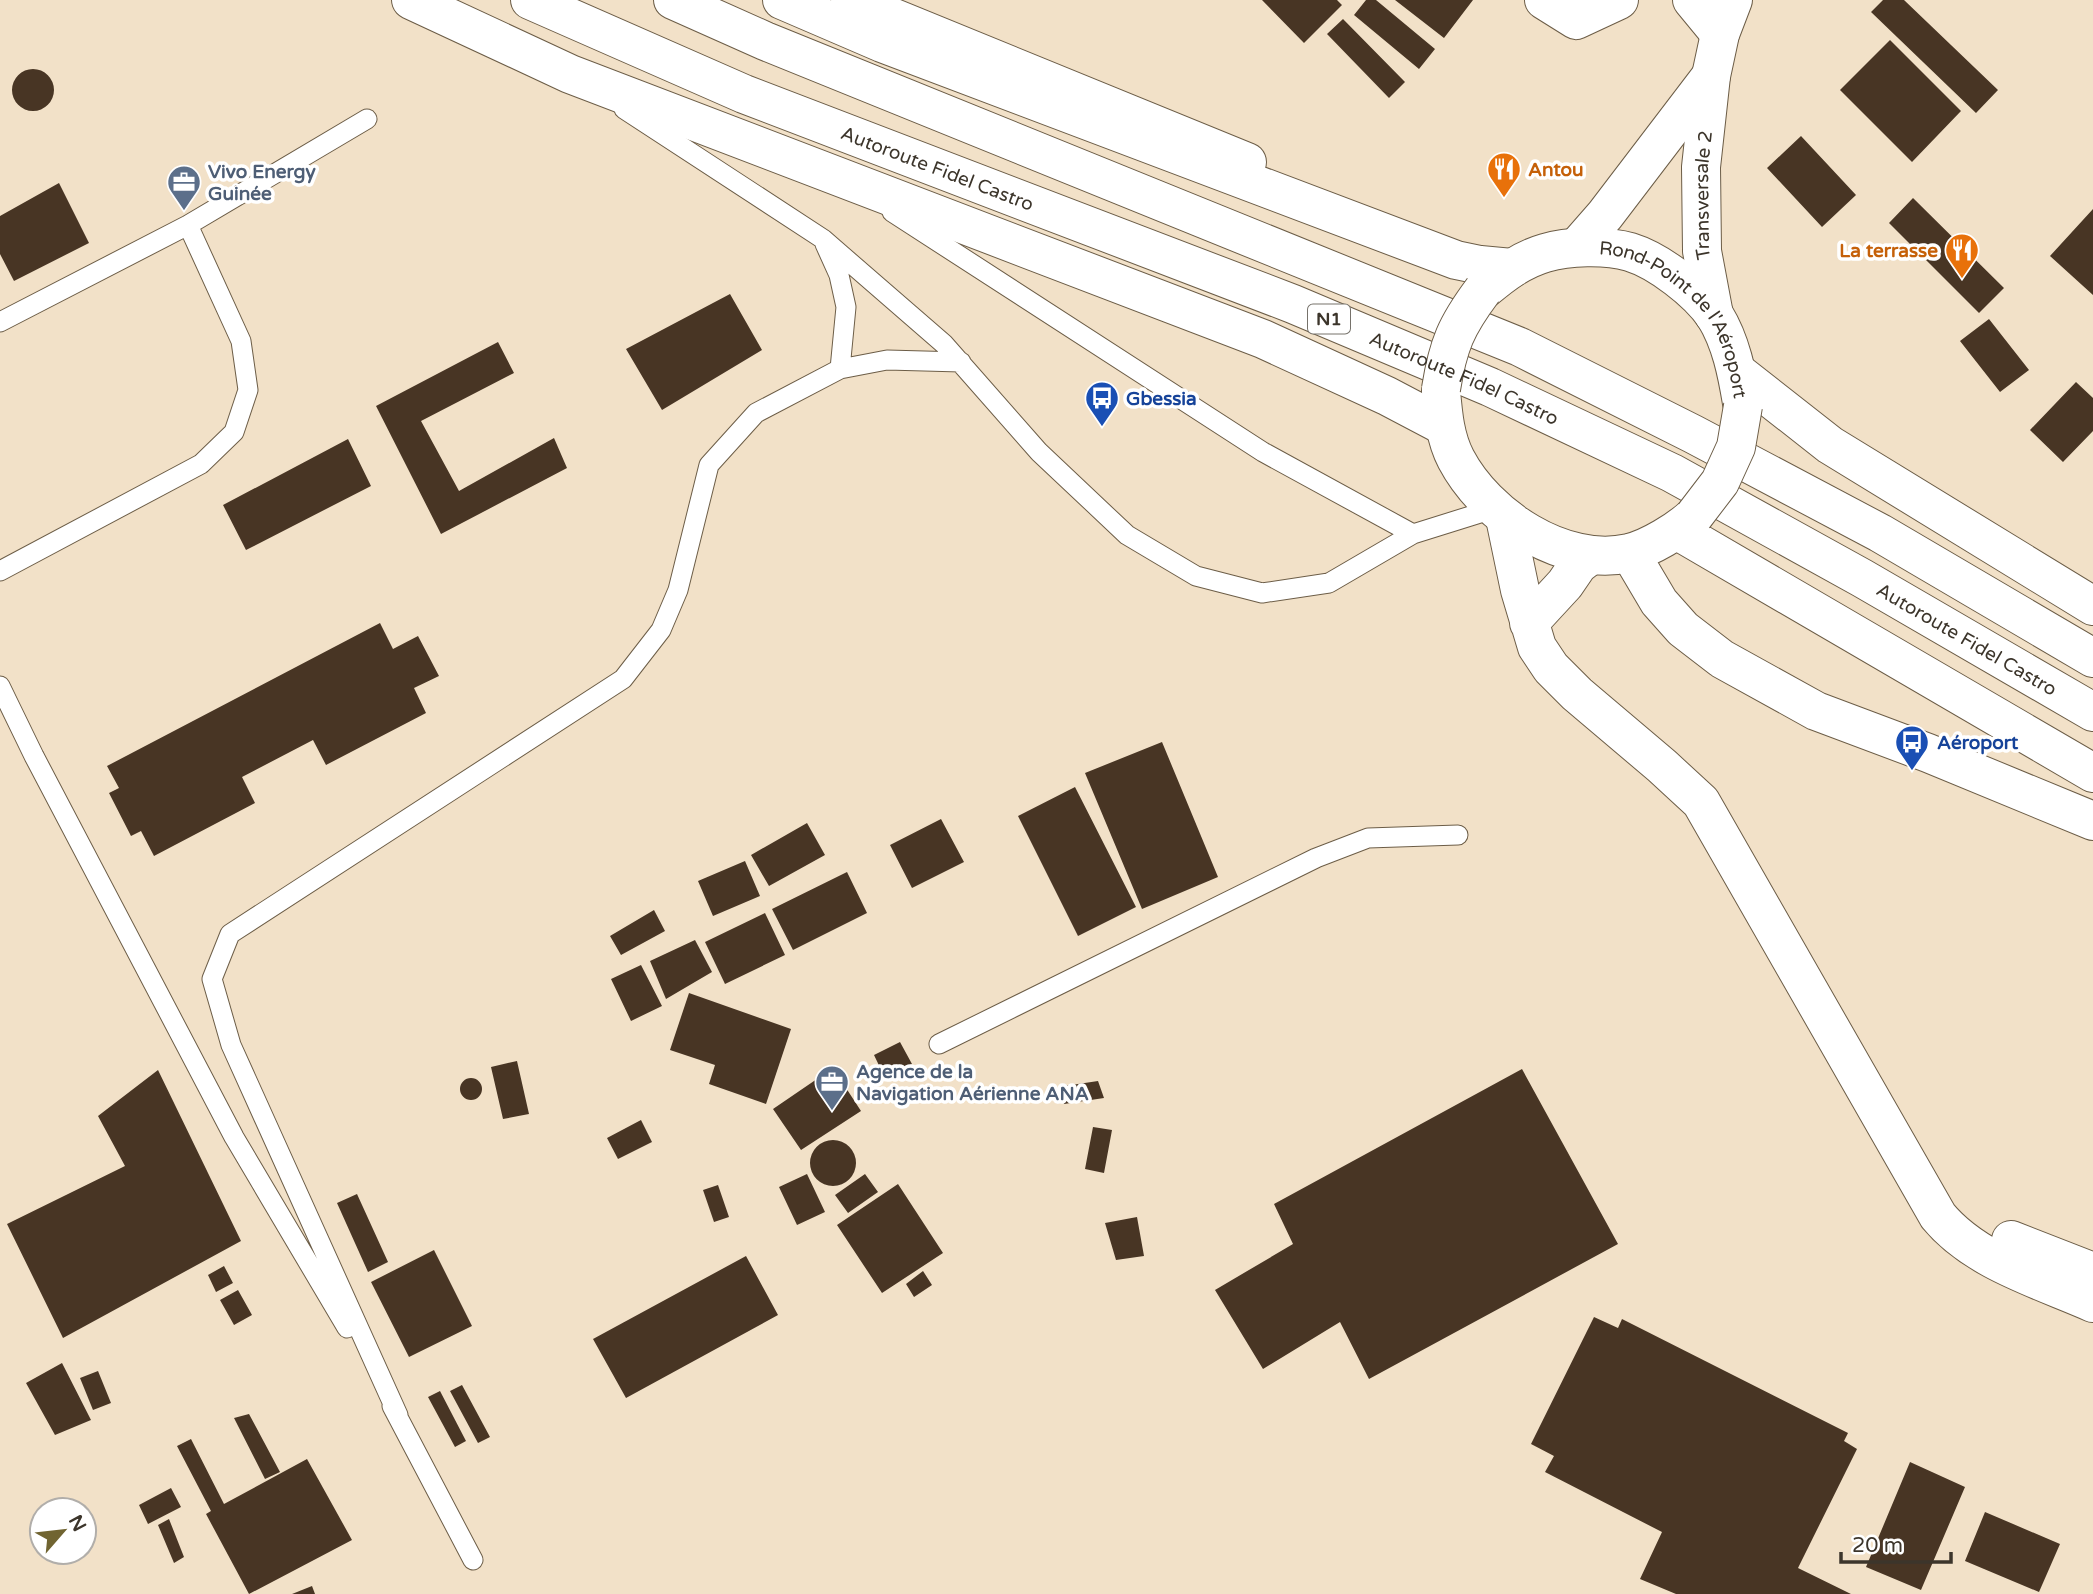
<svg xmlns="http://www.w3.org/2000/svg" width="2093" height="1594" font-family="'Varela Round',sans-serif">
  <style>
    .building { fill: #483524 }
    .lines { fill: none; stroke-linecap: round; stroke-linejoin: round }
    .lane-casing { stroke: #6c5d47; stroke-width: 21 }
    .street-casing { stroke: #6c5d47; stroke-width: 40 }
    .secondary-casing { stroke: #6c5d47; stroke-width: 40 }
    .highway-casing { stroke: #6c5d47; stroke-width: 40 }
    .lane { stroke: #fff; stroke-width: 19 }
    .street { stroke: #fff; stroke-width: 38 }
    .secondary { stroke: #fff; stroke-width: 38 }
    .highway { stroke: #fff; stroke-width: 38 }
    .secondary-bridge-casing { stroke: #6c5d47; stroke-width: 40; stroke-linecap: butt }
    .secondary-bridge { stroke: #fff; stroke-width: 38 }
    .labels { text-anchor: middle; stroke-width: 7; stroke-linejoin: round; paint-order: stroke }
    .shield { fill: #fff; stroke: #76726b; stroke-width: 2 }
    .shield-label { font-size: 18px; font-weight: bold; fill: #3c352b }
    .street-label { font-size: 19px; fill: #3c352b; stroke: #fff }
    .food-label { font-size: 19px; font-weight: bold; fill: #c56008; stroke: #fff; text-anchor: start }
    .service-label { font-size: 19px; font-weight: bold; fill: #4e5e75; stroke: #fff; text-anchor: start }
    .transit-label { font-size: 19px; font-weight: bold; fill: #164399; stroke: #fff; text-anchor: start }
  </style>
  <rect width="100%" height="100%" fill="#f2e1c8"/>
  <path class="building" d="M1262,0h75l5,5 -38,38z
    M1366,0h10l59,49 -16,20 -65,-54z
    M1395,0h78l-29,38z
    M1883,0h21l94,90 -22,23 -105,-101z
    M1343,19l62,63 -16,16 -62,-64z
    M1890,40l71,71 -49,51 -72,-72z
    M12 90a21 21 0 1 1 42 0a21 21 0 1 1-42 0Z
    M1801,136l55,59 -34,32 -55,-59z
    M59,183l30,60 -75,38 -14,-27v-38z
    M1913,198l91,90 -25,25 -90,-90z
    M2093,209v86l-43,-39z
    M730,294l32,56 -100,60 -36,-61z
    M1989,319l40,51 -29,22 -40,-51z
    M498,342l16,31 -93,48 38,70 95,-53 13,30 -126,66 -65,-128z
    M2076,382l17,16v33l-30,31 -33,-32z
    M348,439l23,47 -125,64 -23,-45z
    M380,623l13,26 25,-13 21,40 -25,12 12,25 -100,52 -13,-25 -71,37 13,26 -101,53 -13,-25 -10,5 -22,-43 10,-5 -12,-22z
    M1162,742l56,135 -76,32 -57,-136z
    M1075,787l61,120 -58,29 -60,-120z
    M941,819l23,43 -52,26 -22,-43z
    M807,823l18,32 -56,31 -18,-31z
    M745,861l15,35 -47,20 -15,-35z
    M847,872l20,41 -74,37 -21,-41z
    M654,910l11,21 -44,24 -11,-19z
    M765,913l20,42 -60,29 -20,-42z
    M695,940l17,32 -46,27 -16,-38z
    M641,965l21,41 -31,15 -20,-42z
    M689,993l102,36 -25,75 -57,-20 6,-19 -45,-15z
    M900,1042l12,22 -27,14 -11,-23z
    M517,1061l12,53 -26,5 -12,-52z
    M833,1068l28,43 -60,39 -28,-41z
    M1522,1069l96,175 -249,135 -29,-57 -77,47 -48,-79 78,-46 -19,-40z
    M158,1070l83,171 -178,97 -56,-114 118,-58 -27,-50z
    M460 1089a11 11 0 1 1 22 0a11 11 0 1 1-22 0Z
    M1098,1081l6,17 -40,6 -6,-17z
    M641,1120l11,22 -34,17 -11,-21z
    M1093,1127l19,3 -8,43 -19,-4z
    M810 1163a23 23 0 1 1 46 0a23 23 0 1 1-46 0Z
    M807,1174l18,38 -28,13 -18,-38z
    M865,1174l13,18 -30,21 -13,-18z
    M898,1184l45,69 -61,40 -45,-68z
    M718,1185l11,32 -15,5 -11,-32z
    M357,1194l31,68 -20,10 -31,-69z
    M1137,1217l7,39 -28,4 -11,-37z
    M434,1250l38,76 -63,31 -38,-75z
    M746,1256l32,59 -152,83 -33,-59z
    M224,1266l9,17 -17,9 -8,-17z
    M923,1271l9,14 -18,12 -8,-13z
    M238,1290l14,25 -18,10 -14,-25z
    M1594,1317l24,11 4,-9 226,114 -4,8 13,8 -59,119 53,26h-175l-36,-15 22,-47 -117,-60 9,-16 -23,-12z
    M62,1363l29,57 -36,15 -29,-52z
    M98,1371l13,32 -18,7 -13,-32z
    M462,1385l28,52 -12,6 -28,-52z
    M440,1391l26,50 -11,6 -27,-50z
    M249,1414l31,58 -15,7 -31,-61z
    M191,1439l33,65 83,-45 45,81 -103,54 -43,-80 5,-3 -34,-65z
    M1910,1462l55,25 -44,103 -55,-23z
    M171,1488l10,19 -33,17 -9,-19z
    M1985,1512l75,32 -21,48 -74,-31z
    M169,1519l15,38 -10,6 -16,-38z
    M312,1586l3,8h-23z"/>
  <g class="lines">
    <g class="lane-casing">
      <path id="lane" d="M624,109l199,130 121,105 95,108 88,83 69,41 66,17 67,-10 84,-49 80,-25
        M892,212l371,240 150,82
        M825,244l14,31 7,32 -6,62
        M0,322l188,-97 179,-106
        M0,571l201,-107 33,-32 14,-42 -7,-49 -53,-116
        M0,686l34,70 200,381 113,191
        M939,1044l377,-186 52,-20 90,-3
        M392,1406l81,154
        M398,1415l-167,-370 -19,-66 18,-45 393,-255 38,-49 17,-40 31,-125 47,-52 84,-44 47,-9 74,2"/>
    </g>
    <g class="street-casing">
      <path id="street" d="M850,0l397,162
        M1544,0l32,20 43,-20
        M1692,0l28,34
        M1505,518l15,72 17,57 14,21 26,26 85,72 39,36 237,414c37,45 103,64 155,87
        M1529,623l36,-39 13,-19 13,-10
        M2011,1240l82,32"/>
    </g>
    <g class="secondary-casing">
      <g id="secondary">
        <path d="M1577,247l28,-32 106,-139"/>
        <path id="s1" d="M1485,289c18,-15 36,-29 60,-36 23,-7 61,-8 85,-1 29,9 68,39 85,64 16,26 22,57 27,87"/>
        <path id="s2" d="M1714,315l-12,-64 -1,-84 10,-91 9,-42 13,-34"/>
        <path d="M1441,391c2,23 4,47 15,68 30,57 107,109 173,94 21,-5 50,-23 65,-37"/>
      </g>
    </g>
    <g class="highway-casing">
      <g id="highway">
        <path d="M411,0l159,74 693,265 124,57 57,30"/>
        <path id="s3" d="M530,0l214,94 549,210 197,83 182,86 190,105 231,134"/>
        <path d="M673,0l92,41 755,306 173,87 187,99 213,125"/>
        <path d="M782,0l100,43 574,217 24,5 32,3"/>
        <path d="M1737,372l93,73 263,161"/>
        <path d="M1678,531l415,242"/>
        <path d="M1630,553l29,49 24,27 39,30 94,52 112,42 165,68"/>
      </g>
    </g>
    <use href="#lane" class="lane"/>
    <use href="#street" class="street"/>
    <use href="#secondary" class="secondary"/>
    <use href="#highway" class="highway"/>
    <g class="secondary-bridge-casing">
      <path id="secondary-bridge" d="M1441,389c7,-44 15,-63 42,-99
        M1694,516l26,-34 16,-35 7,-41"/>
    </g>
    <use href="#secondary-bridge" class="secondary-bridge"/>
  </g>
  <defs>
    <g id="restaurant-pin" transform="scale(1.75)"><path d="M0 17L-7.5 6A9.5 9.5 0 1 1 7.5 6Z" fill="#e8710a" stroke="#fff"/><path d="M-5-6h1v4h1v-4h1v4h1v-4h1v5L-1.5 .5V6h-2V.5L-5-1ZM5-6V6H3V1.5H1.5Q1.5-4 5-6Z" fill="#fff"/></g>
    <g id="office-pin" transform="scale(1.75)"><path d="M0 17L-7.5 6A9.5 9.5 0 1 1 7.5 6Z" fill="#5c6f8a" stroke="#fff"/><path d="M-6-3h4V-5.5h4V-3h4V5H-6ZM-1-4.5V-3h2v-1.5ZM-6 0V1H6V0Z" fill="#fff"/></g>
    <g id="bus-pin" transform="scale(1.75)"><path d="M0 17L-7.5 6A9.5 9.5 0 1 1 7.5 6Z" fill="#1a4fb4" stroke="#fff"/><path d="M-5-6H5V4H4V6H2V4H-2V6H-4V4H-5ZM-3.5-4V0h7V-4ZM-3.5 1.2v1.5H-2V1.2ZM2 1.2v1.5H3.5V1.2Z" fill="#fff"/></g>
  </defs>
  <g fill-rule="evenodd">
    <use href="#restaurant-pin" x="1504" y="169"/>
    <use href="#office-pin" x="184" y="182"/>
    <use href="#restaurant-pin" x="1962" y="250"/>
    <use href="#bus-pin" x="1102" y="398"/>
    <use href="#bus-pin" x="1912" y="742"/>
    <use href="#office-pin" x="832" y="1082"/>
  </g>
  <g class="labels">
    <rect class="shield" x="1308" y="304.5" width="42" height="29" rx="5"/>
    <g class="shield-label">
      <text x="1329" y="325">N1</text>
    </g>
    <g class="street-label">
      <text dy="7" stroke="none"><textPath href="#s3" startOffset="441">Autoroute Fidel Castro</textPath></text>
      <text dy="7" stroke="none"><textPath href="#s2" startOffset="121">Transversale 2</textPath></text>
      <text dy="7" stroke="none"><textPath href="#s1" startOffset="238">Rond-Point de l'Aéroport</textPath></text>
      <text dy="7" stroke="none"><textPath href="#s3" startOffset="1008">Autoroute Fidel Castro</textPath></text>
      <text dy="7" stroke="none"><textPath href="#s3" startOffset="1575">Autoroute Fidel Castro</textPath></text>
    </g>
    <g class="food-label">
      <text x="1528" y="176">Antou</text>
      <text x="1938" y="257" text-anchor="end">La terrasse</text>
    </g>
    <g class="service-label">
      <text x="208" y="178">Vivo Energy<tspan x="208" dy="22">Guinée</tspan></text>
      <text x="856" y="1078">Agence de la<tspan x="856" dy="22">Navigation Aérienne ANA</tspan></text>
    </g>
    <g class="transit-label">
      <text x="1126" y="405">Gbessia</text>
      <text x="1937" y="749">Aéroport</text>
    </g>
  </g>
  <g transform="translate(63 1531) rotate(62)"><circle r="33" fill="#ffffff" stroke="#b1aeaa" stroke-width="2"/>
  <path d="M0-5L12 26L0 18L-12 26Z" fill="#706431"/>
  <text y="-10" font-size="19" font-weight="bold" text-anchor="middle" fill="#3c352b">N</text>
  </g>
  <path d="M1841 1552v10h110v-10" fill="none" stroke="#3c352b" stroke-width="3.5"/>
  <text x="1852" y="1552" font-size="21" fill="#3c352b" stroke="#ffffff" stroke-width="5" paint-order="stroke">20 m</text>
</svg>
